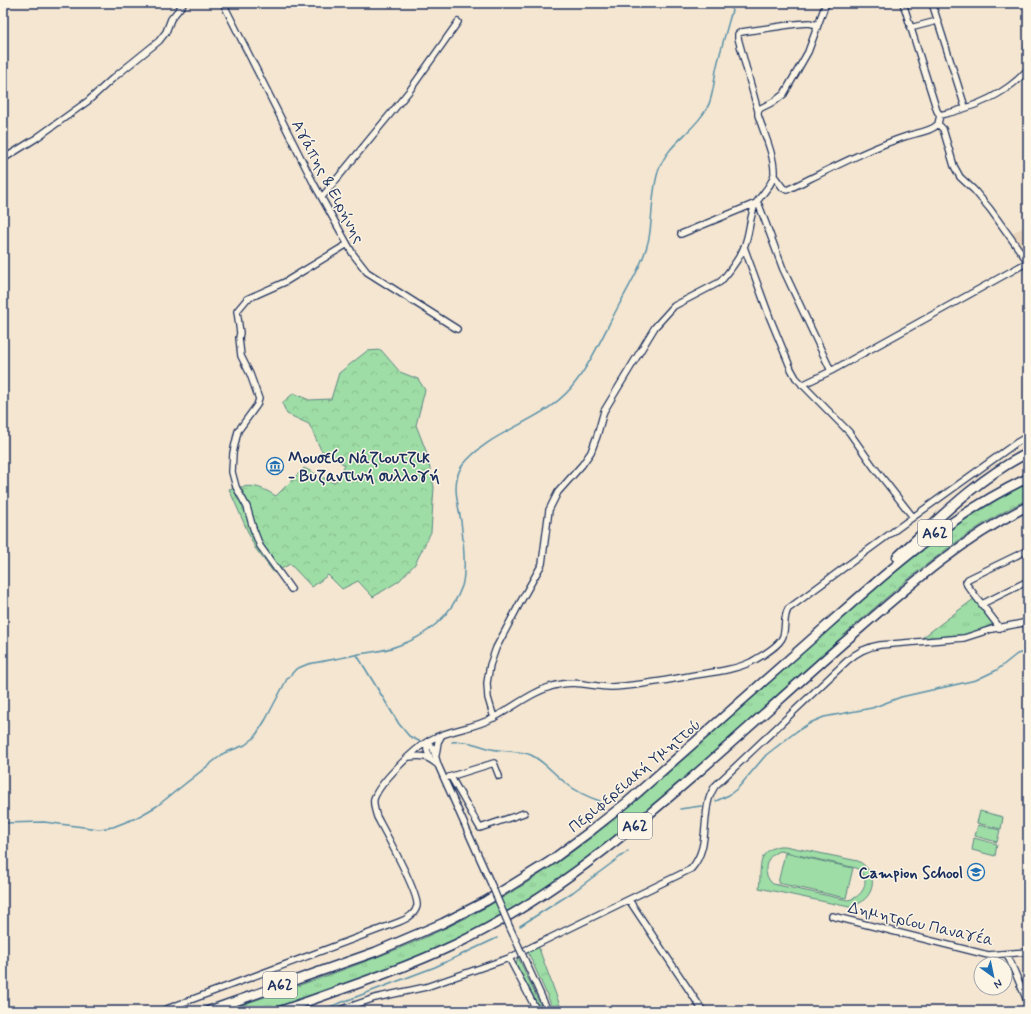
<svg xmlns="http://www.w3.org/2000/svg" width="1031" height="1014" font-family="Mynerve,sans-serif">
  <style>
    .built { fill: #ead4ba }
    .grass { fill: url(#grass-tufts); stroke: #5c8682 }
    .forest { fill: url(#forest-crowns); stroke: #5c8682 }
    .garden { fill: #9edda5; stroke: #5c8682; fill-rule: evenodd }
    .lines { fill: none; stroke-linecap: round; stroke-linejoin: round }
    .stream { stroke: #5890a9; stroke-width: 1.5 }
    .minor-casing { stroke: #1b2f5e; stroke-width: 8 }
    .highway-casing { stroke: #1b2f5e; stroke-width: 11 }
    .minor { stroke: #fcf5e5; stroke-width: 5.5 }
    .highway { stroke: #fcf5e5; stroke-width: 8 }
    .minor-bridge-casing { stroke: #1b2f5e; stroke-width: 8; stroke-linecap: butt }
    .minor-bridge { stroke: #fcf5e5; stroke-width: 5.5 }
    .labels { text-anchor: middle; stroke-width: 3; stroke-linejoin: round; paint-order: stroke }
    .shield { fill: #fcf5e5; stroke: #5e6a86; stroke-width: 1 }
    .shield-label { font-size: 15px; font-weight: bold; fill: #1b2f5e }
    .street-label { font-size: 16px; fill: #1b2f5e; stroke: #fcf5e5 }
    .poi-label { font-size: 16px; font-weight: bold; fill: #1b2f5e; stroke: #fcf5e5; text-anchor: start }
  </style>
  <defs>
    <pattern id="grass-tufts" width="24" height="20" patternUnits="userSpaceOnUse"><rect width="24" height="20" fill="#9edda5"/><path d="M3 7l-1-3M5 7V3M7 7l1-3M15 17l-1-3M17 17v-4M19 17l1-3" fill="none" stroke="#88be90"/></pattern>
    <pattern id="forest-crowns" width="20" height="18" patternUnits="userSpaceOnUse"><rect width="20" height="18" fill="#9edda5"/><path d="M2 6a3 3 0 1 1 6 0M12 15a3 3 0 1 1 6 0" fill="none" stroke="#88be90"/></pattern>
  </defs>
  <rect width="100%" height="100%" fill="#f4e6d1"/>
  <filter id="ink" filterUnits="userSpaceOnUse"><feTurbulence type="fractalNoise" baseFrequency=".025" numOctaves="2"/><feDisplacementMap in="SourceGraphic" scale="8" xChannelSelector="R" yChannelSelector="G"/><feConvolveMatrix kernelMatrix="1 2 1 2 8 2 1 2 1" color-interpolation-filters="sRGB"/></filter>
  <g filter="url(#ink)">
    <path class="built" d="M1028,225v33l-18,-24z"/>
    <path class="grass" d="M1028,483v16c-77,38 -142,98 -205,155 -63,57 -126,114 -190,170l-28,22 -56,40 -30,19 -62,34 -32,15 -65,25 -92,32h-44c75,-26 152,-50 224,-84 52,-25 103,-58 149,-94 32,-25 62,-52 92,-79 39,-35 78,-69 117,-104 71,-63 137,-124 222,-167z
      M975,598l19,24 -1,2 -21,10 -50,4z
      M538,946l24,65h-8l-26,-59z
      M518,957l25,54h-3l-7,-16 -15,-27 -2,-4z"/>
    <path class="forest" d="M381,350l19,22 18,7 7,11 -9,35 10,26 8,36 -3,45 -16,32 -16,17 -26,16 -15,-16 -16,8 -14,-14 -16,12 -22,-23 -16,9 -19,-25 -26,-59c22,-4 27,-5 47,7l28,-28 30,15 11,-18 -24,-15 -12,-26 -22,-10 -5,-11 12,-10 15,7 22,-1 8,-26 28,-22z"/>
    <path class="garden" d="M980,811l23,6 -2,12 -24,-6z
      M978,825l22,5 -3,12 -22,-6z
      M974,838l23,6 -2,12 -23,-6z
      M779,846h6l73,15c21,11 18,35 -2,44l-2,3 -95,-20c3,-18 -4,-36 20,-42zM780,851l76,17c16,9 9,29 -8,32l-75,-16c-12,-10 -8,-29 7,-33z
      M785,853l68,15 -7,30 -68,-15z"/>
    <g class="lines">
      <path class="stream" d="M357,655l42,69 10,12 12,6
        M452,742c15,-2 25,3 39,7 13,3 28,1 40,6 14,7 24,20 36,29 10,8 21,13 33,17
        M716,801l13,-6 9,-7 28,-33 31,-24 15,-9 12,-5 48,-9 29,-11 75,-17 21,-10 20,-16 11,-3
        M680,809l21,-3
        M3,823l41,-1 55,7 14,-2 23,-9 21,-12 67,-53 21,-8 9,-7 12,-19 21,-40 9,-10 12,-5c17,-3 34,-6 51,-10 12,-2 26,-3 38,-8 29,-9 55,-31 65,-60 5,-16 1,-48 -1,-65 -3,-17 -10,-39 1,-55 29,-37 78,-42 109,-78 20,-24 33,-55 48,-83 11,-21 25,-43 30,-67 4,-22 2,-47 10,-69 10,-27 35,-37 48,-61 6,-10 7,-26 9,-38 5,-22 12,-45 18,-67
        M520,926l53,-34 55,-41
        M319,1011l116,-44 62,-29"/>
      <g class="minor-casing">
        <path id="minor" d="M223,3l91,181 39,70 14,18 90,57
          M932,3l33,104
          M910,28l27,-7
          M1028,46v4
          M758,111l-20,-73v-4l3,-2 55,-8 13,-1 9,2
          M940,115c33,-7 66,-20 88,-46
          M938,124l5,5 11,37 6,11 14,13 16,19 38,53
          M3,159l32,-20 53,-38 24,-22 47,-38 7,-9 5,-13 13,-16
          M774,176l9,12 4,2c39,-19 80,-41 120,-54 10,-3 25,-5 31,-12l2,-9 -3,-4 -34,-108
          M322,197l88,-107 48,-68
          M681,234l75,-31 3,2 24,64 48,102
          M744,247l26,71 21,51 5,9 53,54 24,34 40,51
          M802,385l29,-14 197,-109
          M291,589l-31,-43 -7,-18 -6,-21 -11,-20 -4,-15 1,-19 5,-22 19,-26 2,-6 -9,-25 -9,-18 -2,-18 1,-5 -3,-22 10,-12 38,-17 61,-37
          M982,604l46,-23
          M1000,628l-33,-43 -1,-3 2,-3 60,-29
          M494,718l-6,-20 -1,-15 3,-18 6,-17 25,-47 21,-37 7,-54 9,-18 24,-27 9,-13 6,-16 7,-25 51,-84 19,-21 46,-24c7,-7 21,-26 24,-35 6,-14 5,-28 11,-42 5,-10 18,-20 19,-31 1,-18 -11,-43 -16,-59v-4l3,-3 14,-7 9,-7 24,-42 18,-49
          M427,742l6,6 5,17 54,121
          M427,742v8l3,8
          M436,755l2,-13 4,-7
          M409,757c14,-2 18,-1 29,8
          M449,777l45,-14 5,13
          M451,777l29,51 44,-15
          M629,900l74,111
          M832,916l156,39 40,-3
          M510,928l8,17
          M1007,954l21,49
          M523,956l25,55
          M509,958l28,53
          M161,1011l238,-89c8,-3 16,-7 18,-16 2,-13 -32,-74 -40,-89 -2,-6 -4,-12 -3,-18 5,-16 41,-51 56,-59 20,-11 43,-11 63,-22 21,-11 41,-28 64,-33 18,-5 36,2 54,2 28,-1 57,-7 84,-12 19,-3 39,-5 56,-13 9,-5 29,-16 32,-26 3,-9 0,-18 5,-27l110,-81 118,-85 12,-7
          M337,1011l38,-13 51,-11 83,-29 182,-89c17,-19 12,-43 17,-66 1,-6 4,-12 7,-17l132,-125c10,-9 19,-14 33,-16l84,-7 28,-9 36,-7"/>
      </g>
      <g class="highway-casing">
        <path id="highway" d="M897,557c41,-38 81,-79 131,-104
          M208,1011l167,-59 68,-29 43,-22 63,-39 39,-29 38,-30c63,-56 126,-112 189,-167 66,-59 132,-120 213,-158
          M280,1011c59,-21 119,-40 176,-67 58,-27 111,-64 161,-104 77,-61 150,-130 224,-195 59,-51 116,-104 187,-139"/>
      </g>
      <use href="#minor" class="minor"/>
      <use href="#highway" class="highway"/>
      <g class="minor-bridge-casing">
        <path id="minor-bridge" d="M492,886l18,42
          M518,945l5,11"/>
      </g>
      <use href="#minor-bridge" class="minor-bridge"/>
    </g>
  </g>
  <defs>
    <g id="museum-ring" transform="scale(0.9)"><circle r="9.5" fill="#fcf5e5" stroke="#1f6fb2" stroke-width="1.5"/><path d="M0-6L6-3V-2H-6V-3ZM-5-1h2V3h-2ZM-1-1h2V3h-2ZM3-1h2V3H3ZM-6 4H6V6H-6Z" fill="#1f6fb2"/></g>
    <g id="university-ring" transform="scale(0.9)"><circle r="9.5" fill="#fcf5e5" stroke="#1f6fb2" stroke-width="1.5"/><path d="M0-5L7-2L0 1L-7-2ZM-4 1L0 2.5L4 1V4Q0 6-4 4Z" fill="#1f6fb2"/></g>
  </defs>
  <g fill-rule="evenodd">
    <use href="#museum-ring" x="275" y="466"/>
    <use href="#university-ring" x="976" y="872"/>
  </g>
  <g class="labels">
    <g class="shield">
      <rect x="918" y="520" width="34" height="26" rx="3"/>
      <rect x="618" y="813" width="34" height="26" rx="3"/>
      <rect x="263" y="972" width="34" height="26" rx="3"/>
    </g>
    <g class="shield-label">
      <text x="935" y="538">Α62</text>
      <text x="635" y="831">Α62</text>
      <text x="280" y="990">Α62</text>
    </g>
    <g class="street-label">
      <text transform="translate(329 181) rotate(62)" y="6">Αγάπης &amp; Ειρήνης</text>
      <text transform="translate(634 775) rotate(-40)" y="6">Περιφερειακή Υμηττού</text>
      <text transform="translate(921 923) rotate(13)" y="6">Δημητρίου Παναγέα</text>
    </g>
    <g class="poi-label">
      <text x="288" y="463">Μουσείο Νάζιουτζικ<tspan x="288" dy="18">- Βυζαντινή συλλογή</tspan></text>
      <text x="963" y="878" text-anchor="end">Campion School</text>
    </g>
  </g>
  <rect width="1031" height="1014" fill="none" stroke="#fcf5e5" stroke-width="16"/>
  <rect x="8" y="8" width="1015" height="998" fill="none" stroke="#1b2f5e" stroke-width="1.5" filter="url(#ink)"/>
  <g transform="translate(993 976) rotate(147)"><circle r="19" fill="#fcf5e5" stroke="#a2a6af"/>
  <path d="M0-3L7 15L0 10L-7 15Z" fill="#1f6fb2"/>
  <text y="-6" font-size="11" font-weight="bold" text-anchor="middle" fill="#1b2f5e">N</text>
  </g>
</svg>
